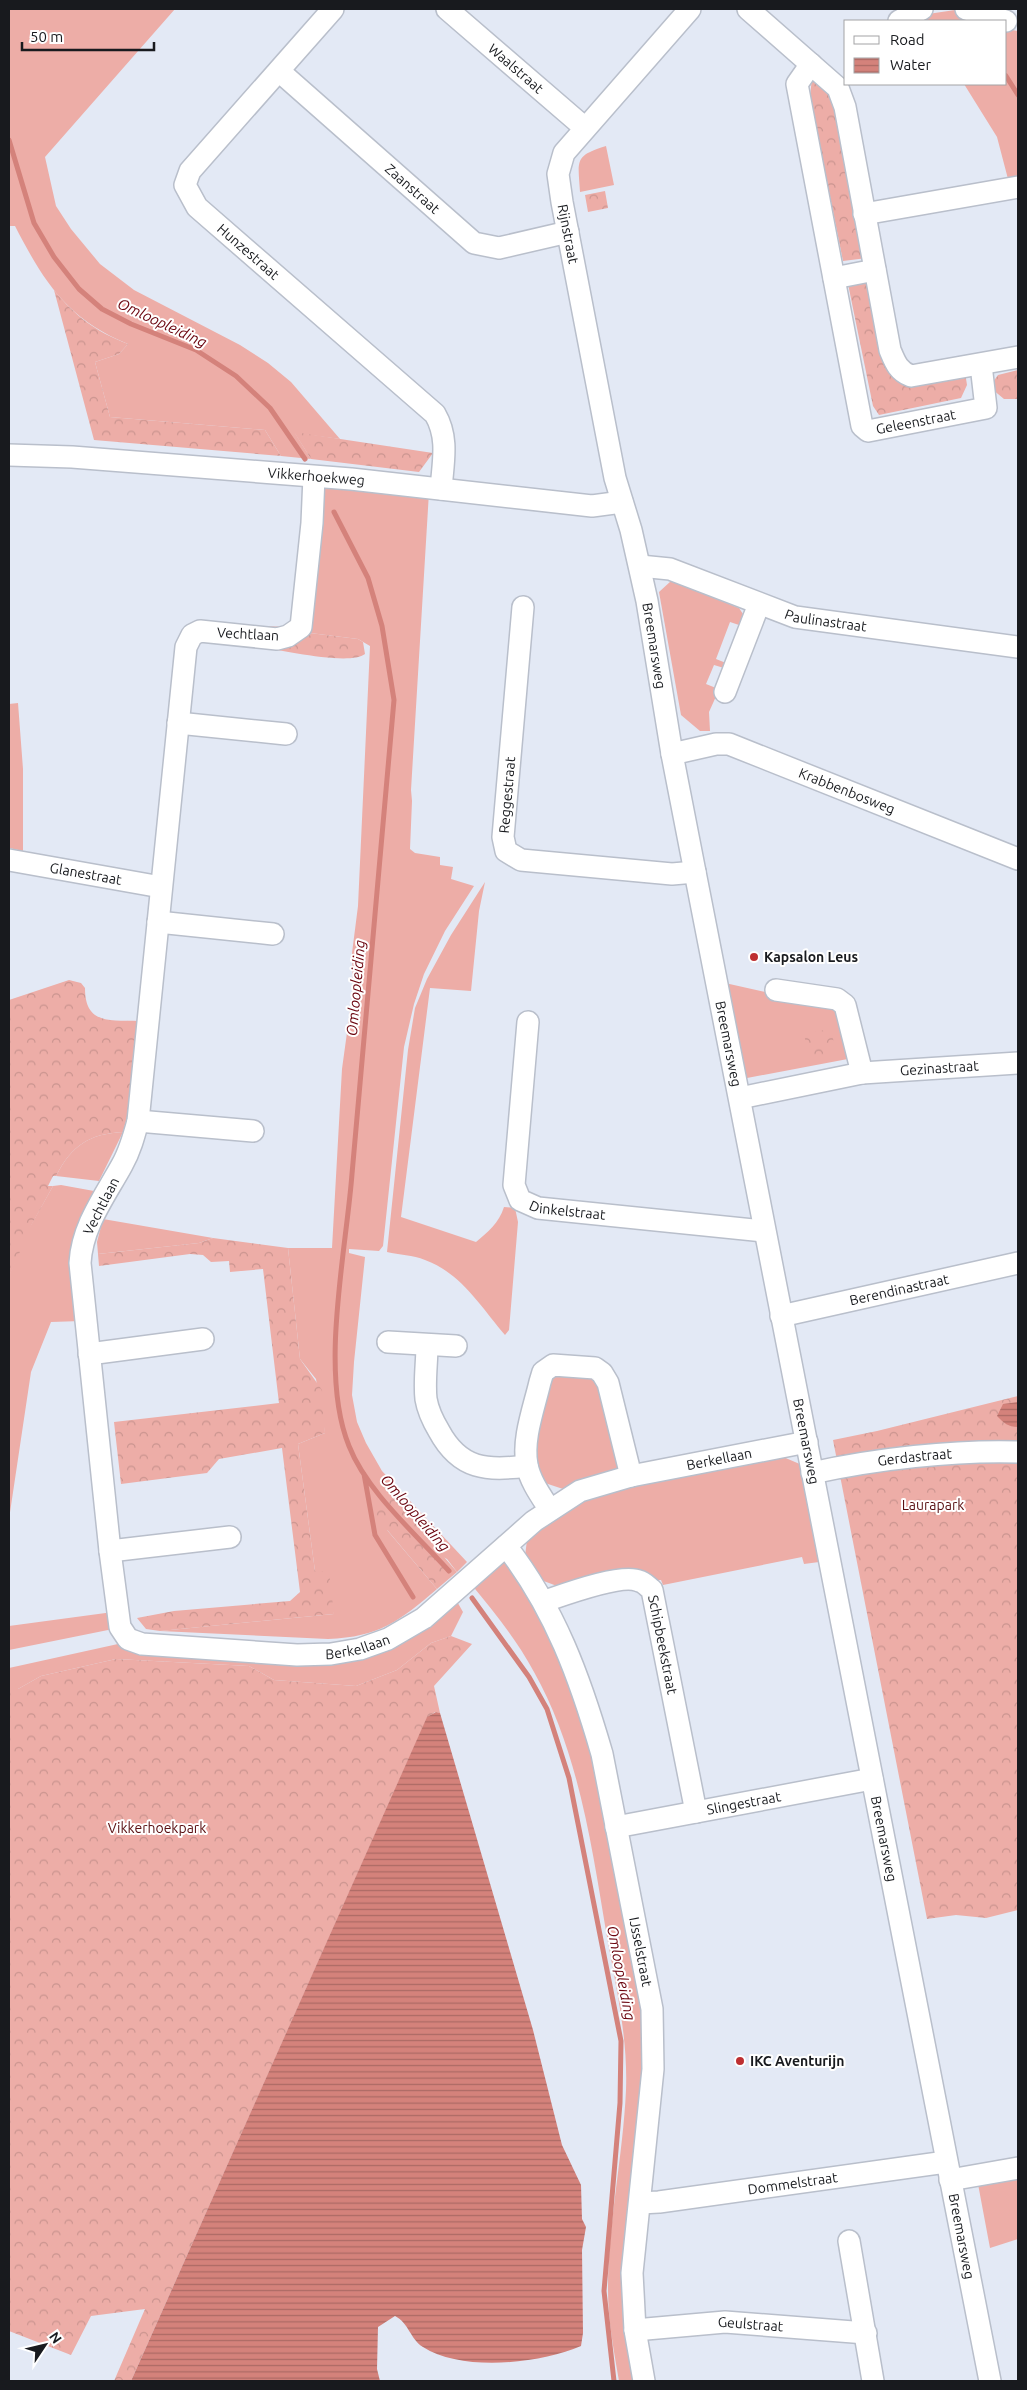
<svg xmlns="http://www.w3.org/2000/svg" width="1027" height="2390" font-family="Ubuntu,sans-serif">
  <style>
    .grass { fill: #edada7 }
    .forest { fill: url(#forest-crowns) }
    .water { fill: url(#water-rules) }
    .lines { fill: none; stroke-linecap: round; stroke-linejoin: round }
    .stream { stroke: #d4827b; stroke-width: 5 }
    .minor-casing { stroke: #b9bfcb; stroke-width: 24 }
    .minor { stroke: #fff; stroke-width: 21 }
    .poi-dot { fill: #be2f31; stroke: #fff; stroke-width: 2 }
    .labels { text-anchor: middle; stroke-width: 4; stroke-linejoin: round; paint-order: stroke }
    .street-label { font-size: 14px; fill: #181a1e; stroke: #fff }
    .poi-label { font-size: 14px; font-weight: bold; fill: #181a1e; stroke: #fff; text-anchor: start }
    .park-label { font-size: 14px; fill: #590f11; stroke: #fff }
    .water-label { font-size: 15px; font-style: italic; fill: #6a030d; stroke: #fff }
  </style>
  <defs>
    <pattern id="forest-crowns" width="20" height="18" patternUnits="userSpaceOnUse" patternTransform="scale(1.25)"><rect width="20" height="18" fill="#edada7"/><path d="M2 6a3 3 0 1 1 6 0M12 15a3 3 0 1 1 6 0" fill="none" stroke="#ca948f"/></pattern>
    <pattern id="water-rules" width="6" height="5" patternUnits="userSpaceOnUse" patternTransform="scale(1.25)"><rect width="6" height="5" fill="#d4827b"/><path d="M0 2.5h6" fill="none" stroke="#ab6a64"/></pattern>
  </defs>
  <rect width="100%" height="100%" fill="#e3e9f5"/>
  <path class="grass" d="M9,9h166l-130,148 11,49 15,23 29,35 34,26 106,55 28,18 23,19 49,57 -45,-6 16,26 -30,-3 -16,-26 -155,-13 -15,-55 24,-8 9,-10c-61,-25 -84,-62 -113,-118h-6z
    M955,10l26,11h-62l9,-7z
    M1006,29l12,2v146l-10,2 -11,-42 -33,-53h42z
    M606,146l8,39 -34,7c-2,-32 -6,-36 26,-46z
    M323,486l106,6 -18,298 1,11 -2,48 5,4 25,4v8l13,2 -2,12 23,7 -29,45 -21,43 -10,30 -10,43 -21,199 -4,5 -30,-2v4l16,4 -11,105 -2,33 5,27 9,21 16,28 85,91 -10,10 -10,-13 -60,-29 50,59c-37,32 -58,48 -109,50l-168,-8 174,-17 -19,-43 -17,-127 27,-11 -9,-54 -16,-20 -12,-111h44l10,-179 11,-80 -1,-36 6,-47 12,-260 -12,-7 -105,-13 42,1z
    M671,581l68,27 4,6 -4,11 -9,-3 -14,37 10,4 -2,5 -10,-3 -8,19 10,4 2,4 -9,20 1,19h-10l-19,-16 -22,-123z
    M18,703l5,66v82l-14,-3v-144z
    M485,882l-6,29 -8,80 -41,-3 -29,229 75,25c12,-10 23,-19 28,-35l11,1 3,14 -9,108 -4,5c-24,-28 -44,-62 -80,-75 -12,-5 -26,-5 -38,-8l21,-202 7,-42 12,-29 24,-44z
    M725,983l115,26 13,49 -106,20 -3,-5z
    M123,1132l-24,49 -43,-5c16,-31 33,-42 67,-44z
    M61,1185l33,6 -10,22 -3,108 -30,1 -20,50 -22,147v-243l17,-42 27,-48z
    M103,1219l110,19 -14,5 -101,11 -1,-12z
    M551,1373l47,2 22,94 -57,20 -18,-6c-19,-28 -3,-74 1,-105z
    M781,1456l21,9 9,60 6,15 2,22 -15,2 -2,-7 -139,28 -2,-5 -104,6 -16,-6 -16,-24 2,-16 25,-25 56,-26z
    M498,1560l18,6 70,148 58,289 -7,378h-18c-5,-30 -11,-60 -11,-91 0,-67 15,-133 18,-200 2,-52 -10,-103 -19,-153 -15,-89 -28,-185 -73,-265 -17,-32 -40,-60 -63,-88z
    M455,1598l8,14 -12,24 -20,7 -34,27 -41,16 -82,-6 -25,-14 -133,-7 -75,17 -23,13h-9v-21l118,-26 230,17z
    M113,1612v17l-104,21v-24z
    M1018,2176v63l-28,9 -12,-64z"/>
  <path class="forest" d="M812,77l22,22 33,159 -24,3 -33,-164z
    M605,191l3,17 -20,4 -3,-17z
    M871,281l24,93 70,-2 2,13 -6,13 -82,17 -6,-9 -25,-122z
    M54,290c22,27 41,41 74,54l-9,10 -24,8 15,55 155,13 16,26 -187,-16z
    M1018,370v29h-14l-12,-10 1,-7 5,-7z
    M294,432l139,21 -14,19 -108,-13z
    M253,626l105,13 5,3 2,12c-15,12 -84,-4 -106,-7z
    M69,980l12,3 4,5c0,37 25,32 54,33l-7,78 -9,33c-34,2 -51,13 -67,44h-3l-5,10h5l-21,38 -23,53v-277z
    M831,1029l5,24 -27,5 -5,-24z
    M213,1238l75,10 12,111 22,31 3,43 -27,11 17,127 14,1 5,42 -174,17 -14,-2 -9,-11 37,-7 116,-10 10,-9 -18,-144 -63,11 -12,14 -86,11 -7,-62 165,-19 -16,-134 -33,3 -1,-11 -18,1 -8,-7 -13,-1 -91,12 -1,-12 101,-11z
    M1018,1396v514l-32,8 -30,-3 -29,4 -94,-479 44,-9z
    M388,1492l69,80 -20,17 -65,-77 4,-9z
    M451,1636l21,8 -38,42 6,27 -5,-1 -8,6 -296,663h-17l31,-72 -54,7 -20,39 -62,-24v-642h9l23,-13 75,-17 133,7 25,14 82,6 41,-16 34,-27z"/>
  <path class="water" d="M1018,1402v25c-10,0 -14,-4 -21,-11l6,-12z
    M436,1712l4,1 93,317 29,115 19,40 1,34 4,8 -4,23 1,83 -2,13c-42,18 -119,26 -158,1 -13,-8 -14,-24 -28,-31l-17,11 -1,42 3,12h-249l296,-664z"/>
  <g class="lines">
    <path class="stream" d="M1006,76l12,19
      M9,140l25,83 20,34 25,32 23,20 29,15 65,26 40,26 34,32 35,51
      M334,512l34,66 14,48 12,74c-14,158 -28,316 -42,474 -6,78 -33,199 -3,272 18,46 67,88 100,125
      M364,1474l11,61 38,62
      M472,1598l57,79 18,32 22,69 52,263 -1,62 -16,188 10,90"/>
    <g class="minor-casing">
      <g id="minor">
        <path id="s1" d="M333,9l-143,162 -5,14 12,22 238,207c14,24 8,48 6,75"/>
        <path id="s2" d="M447,9l138,119"/>
        <path id="s3" d="M690,9l-126,144 -6,21 4,28 53,276 16,52 16,71 25,153 23,118 295,1509"/>
        <path d="M748,9l90,79 7,19 45,243c5,12 8,21 21,26l107,-19"/>
        <path d="M966,9l40,12"/>
        <path d="M899,21l23,-12"/>
        <path id="s4" d="M811,64l-14,20 65,342 6,5 118,-23 -5,-43"/>
        <path id="s5" d="M279,71l195,172 25,5 69,-16"/>
        <path d="M864,214l154,-27"/>
        <path d="M834,278l41,-8"/>
        <path id="s6" d="M9,455l63,2 279,22 241,27 30,-4"/>
        <path id="s7" d="M314,477l-2,46 -11,104 -13,9 -11,3 -77,-8 -8,4 -6,12 -48,474c-4,15 -8,30 -16,44 -17,31 -40,61 -42,98l30,288 10,76 8,12 14,5 155,11 34,-1 29,-5 28,-10 36,-21 110,-97 46,-30 51,-15 176,-34"/>
        <path id="s8" d="M640,566l30,3 125,48 223,30"/>
        <path d="M523,607l-20,230 3,14 15,9 151,14 23,-2"/>
        <path d="M725,692l34,-88"/>
        <path d="M178,723l108,11"/>
        <path id="s9" d="M672,754l44,-10h13l289,115"/>
        <path id="s10" d="M9,860l152,27"/>
        <path d="M158,922l115,12"/>
        <path d="M776,990l61,9 8,6 17,68"/>
        <path id="s11" d="M528,1022l-14,163 6,15 18,8 226,23"/>
        <path id="s12" d="M740,1098l122,-25 156,-10"/>
        <path d="M138,1121l115,10"/>
        <path id="s13" d="M781,1316l237,-53"/>
        <path d="M388,1342l68,4"/>
        <path d="M427,1345c0,17 -3,37 -1,54 2,12 7,22 13,32 21,39 48,40 88,35"/>
        <path d="M89,1354l114,-15"/>
        <path id="s14" d="M812,1473c63,-14 142,-23 206,-21"/>
        <path d="M550,1510c-9,-14 -20,-29 -23,-45 -5,-26 7,-57 13,-83l3,-10 10,-7 42,3 7,5 6,10 23,93"/>
        <path id="s15" d="M506,1546c49,63 74,132 96,208l50,255 1,60 -21,204 3,57 9,51"/>
        <path d="M110,1551l120,-14"/>
        <path id="s16" d="M545,1601c18,-6 77,-28 94,-20 5,1 9,6 13,9l44,222"/>
        <path id="s17" d="M616,1827l256,-48"/>
        <path d="M950,2180l68,-12"/>
        <path id="s18" d="M640,2203l19,-1 287,-40"/>
        <path d="M849,2241l24,140"/>
        <path id="s19" d="M635,2330l90,-8 141,11"/>
      </g>
    </g>
    <use href="#minor" class="minor"/>
  </g>
  <g class="poi-dot">
    <circle cx="754" cy="957" r="5"/>
    <circle cx="740" cy="2061" r="5"/>
  </g>
  <g class="labels">
    <g class="street-label">
      <text dy="5" stroke="none"><textPath href="#s2" startOffset="91">Waalstraat</textPath></text>
      <text dy="5" stroke="none"><textPath href="#s5" startOffset="178">Zaanstraat</textPath></text>
      <text dy="5" stroke="none"><textPath href="#s3" startOffset="274">Rijnstraat</textPath></text>
      <text dy="5" stroke="none"><textPath href="#s1" startOffset="324">Hunzestraat</textPath></text>
      <text dy="5" stroke="none"><textPath href="#s4" startOffset="429">Geleenstraat</textPath></text>
      <text dy="5" stroke="none"><textPath href="#s6" startOffset="308">Vikkerhoekweg</textPath></text>
      <text dy="5" stroke="none"><textPath href="#s8" startOffset="195">Paulinastraat</textPath></text>
      <text transform="translate(248 634) rotate(3)" y="5">Vechtlaan</text>
      <text dy="5" stroke="none"><textPath href="#s3" startOffset="695">Breemarsweg</textPath></text>
      <text dy="5" stroke="none"><textPath href="#s9" startOffset="185">Krabbenbosweg</textPath></text>
      <text transform="translate(507 795) rotate(-85)" y="5">Reggestraat</text>
      <text dy="5" stroke="none"><textPath href="#s10" startOffset="78">Glanestraat</textPath></text>
      <text dy="5" stroke="none"><textPath href="#s3" startOffset="1100">Breemarsweg</textPath></text>
      <text dy="5" stroke="none"><textPath href="#s12" startOffset="202">Gezinastraat</textPath></text>
      <text transform="translate(101 1206) rotate(-63)" y="5">Vechtlaan</text>
      <text dy="5" stroke="none"><textPath href="#s11" startOffset="229">Dinkelstraat</textPath></text>
      <text dy="5" stroke="none"><textPath href="#s13" startOffset="121">Berendinastraat</textPath></text>
      <text dy="5" stroke="none"><textPath href="#s3" startOffset="1505">Breemarsweg</textPath></text>
      <text dy="5" stroke="none"><textPath href="#s14" startOffset="104">Gerdastraat</textPath></text>
      <text dy="5" stroke="none"><textPath href="#s7" startOffset="1939">Berkellaan</textPath></text>
      <text dy="5" stroke="none"><textPath href="#s7" startOffset="1521">Berkellaan</textPath></text>
      <text dy="5" stroke="none"><textPath href="#s16" startOffset="169">Schipbeekstraat</textPath></text>
      <text dy="5" stroke="none"><textPath href="#s17" startOffset="130">Slingestraat</textPath></text>
      <text dy="5" stroke="none"><textPath href="#s3" startOffset="1910">Breemarsweg</textPath></text>
      <text dy="5" stroke="none"><textPath href="#s15" startOffset="432">IJsselstraat</textPath></text>
      <text dy="5" stroke="none"><textPath href="#s18" startOffset="154">Dommelstraat</textPath></text>
      <text dy="5" stroke="none"><textPath href="#s3" startOffset="2315">Breemarsweg</textPath></text>
      <text dy="5" stroke="none"><textPath href="#s19" startOffset="116">Geulstraat</textPath></text>
    </g>
    <g class="poi-label">
      <text x="764" y="962">Kapsalon Leus</text>
      <text x="750" y="2066">IKC Aventurijn</text>
    </g>
    <g class="park-label">
      <text x="933" y="1510">Laurapark</text>
      <text x="157" y="1833">Vikkerhoekpark</text>
    </g>
    <g class="water-label">
      <text transform="translate(162 323) rotate(25)" y="5">Omloopleiding</text>
      <text transform="translate(356 988) rotate(-85)" y="5">Omloopleiding</text>
      <text transform="translate(415 1513) rotate(49)" y="5">Omloopleiding</text>
      <text transform="translate(621 1973) rotate(79)" y="5">Omloopleiding</text>
    </g>
  </g>
  <rect width="1027" height="2390" fill="none" stroke="#181a1e" stroke-width="20"/>
  <rect x="844" y="20" width="162" height="65" fill="#ffffff" stroke="#a3a3a5"/>
  <rect x="854" y="36" width="25" height="8" fill="#ffffff" stroke="#a3a3a5"/>
  <text x="890" y="45" font-size="15" fill="#181a1e">Road</text>
  <rect x="854" y="58" width="25" height="15" fill="url(#water-rules)" stroke="#a3a3a5"/>
  <text x="890" y="70" font-size="15" fill="#181a1e">Water</text>
  <g transform="translate(45 2345) rotate(55)" stroke="#ffffff" stroke-width="4" paint-order="stroke">
  <path d="M0-4L9 19L0 12L-9 19Z" fill="#181a1e"/>
  <text y="-8" font-size="14" font-weight="bold" text-anchor="middle" fill="#181a1e">N</text>
  </g>
  <path d="M22 42v8h132v-8" fill="none" stroke="#181a1e" stroke-width="2.5"/>
  <text x="30" y="42" font-size="15" fill="#181a1e" stroke="#ffffff" stroke-width="4" paint-order="stroke">50 m</text>
</svg>
